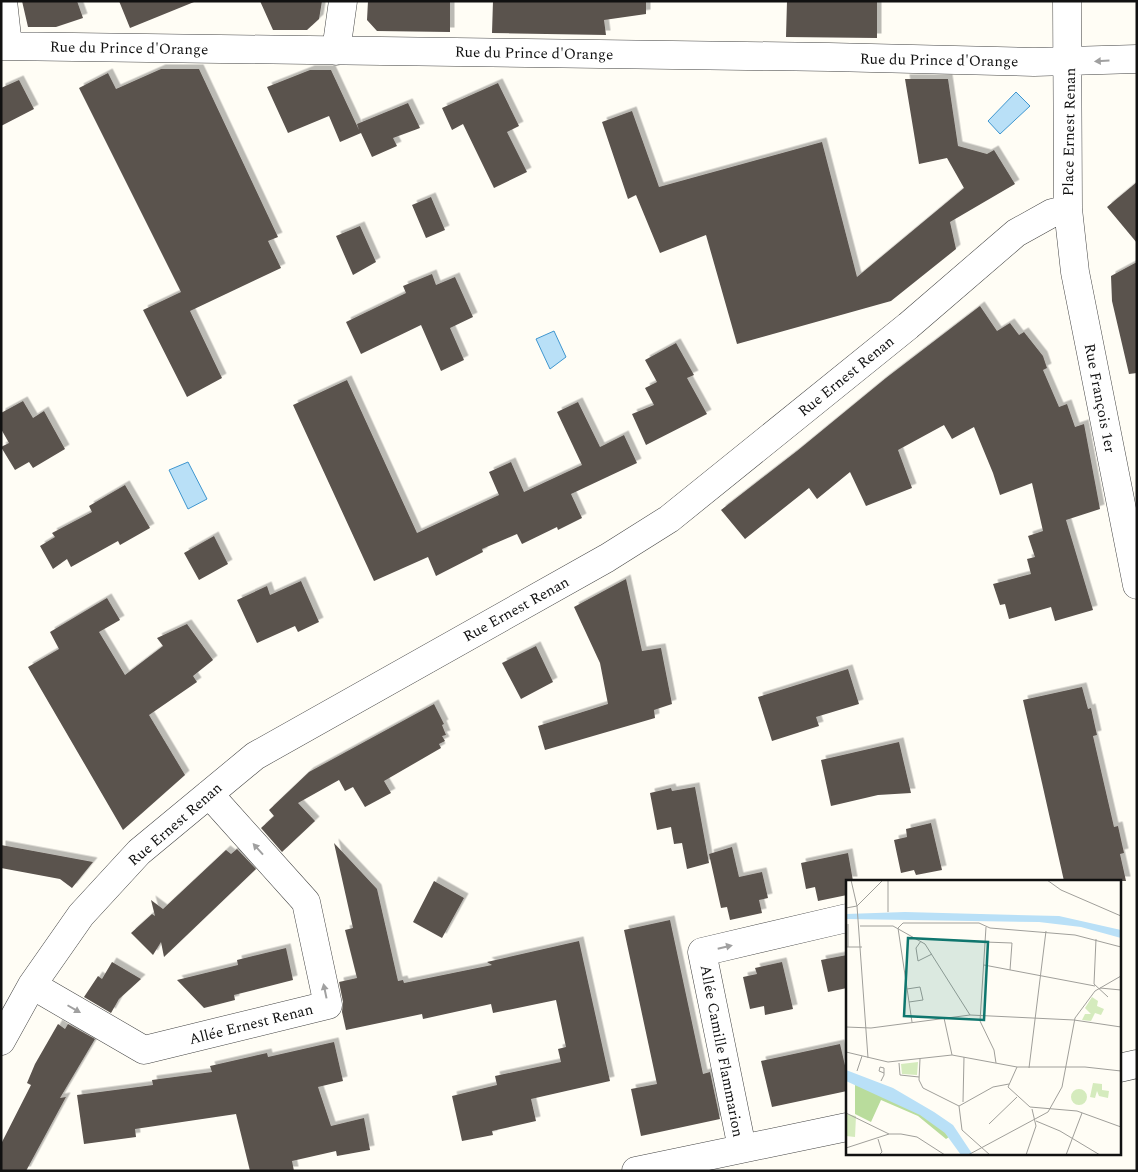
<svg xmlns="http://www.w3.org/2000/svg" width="1138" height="1172" font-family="Spectral,serif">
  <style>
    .water { fill: #b9e0f7; stroke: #3f96cf }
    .building { fill: #5a524d; filter: url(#shadow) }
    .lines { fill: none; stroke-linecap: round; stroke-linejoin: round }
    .minor-casing { stroke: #444; stroke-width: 29 }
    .minor { stroke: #fff; stroke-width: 28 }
    .oneway { fill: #a0a0a0 }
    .labels { text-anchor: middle; stroke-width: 5; stroke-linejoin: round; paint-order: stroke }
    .street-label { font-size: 15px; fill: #111; stroke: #fff }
    .inset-road { fill: none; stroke: #a09f9a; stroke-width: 1 }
    .view { fill: #0f766e; fill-opacity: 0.15; stroke: #0f766e; stroke-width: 2.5 }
    .inset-edge { fill: none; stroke: #111; stroke-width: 2.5 }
  </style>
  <defs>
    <filter id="shadow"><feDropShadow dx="4.5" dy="-4.5" stdDeviation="0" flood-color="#0004"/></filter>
  </defs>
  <rect width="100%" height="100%" fill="#fffdf5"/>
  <path class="water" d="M1016,92l14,14 -30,28 -12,-13z
    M554,331l12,26 -16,12 -14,-30z
    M188,462l19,37 -19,10 -19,-39z"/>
  <path class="building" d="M22,1h55l6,17 -27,9h-28z
    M119,1h75v1l-64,26z
    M260,1h62l-3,18 -12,11h-34z
    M368,1h82v31l-73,-1 -10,-11z
    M493,1h153v13l-42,6 2,15 -114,-2z
    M787,1h90v37l-91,-1z
    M161,69h38l79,168 -10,4 13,27 -91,43 32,67 -35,19 -44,-87 38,-18 -102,-204 29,-15 8,16z
    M310,70h21l28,60 -2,-6 51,-21 12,25 -27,10 4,8 -25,11 -11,-24 -21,9 -11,-26 -41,17 -21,-46z
    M905,79h43l10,67 29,8 7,-4 21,34 -65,38 6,27 -65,52 -154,43 -31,-109 -46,18 -24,-58 -8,4 -26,-77 30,-11 27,76 163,-45 35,135 107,-89 -17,-30 -28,6z
    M19,80l15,29 -33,17v-38z
    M498,83l21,43 -12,6 20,40 -33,16 -31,-64 -11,6 -10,-22z
    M1137,182v61l-30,-36z
    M431,197l14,33 -19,8 -14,-33z
    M360,226l16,36 -23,13 -17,-39z
    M1137,262v111l-8,1 -17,-73 -1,-25z
    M432,274l4,11 19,-8 18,40 -23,11 14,32 -23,11 -20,-46 -60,29 -15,-32 60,-29 -3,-7z
    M980,306l17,25 13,-8 9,12 5,-3 19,24 4,12 -4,2 16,37 8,-3 8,23 9,-3 16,85 -34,11 27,90 -38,11 -4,-14 -42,12 -4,-15 -5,1 -7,-21 38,-10 -4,-15 8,-2 -7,-21 15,-5 -11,-48 -32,12 -7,-22 -19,-46 -22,12 -8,-14 -46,25 14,38 -46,18 -16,-34 -33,27 -8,-11 -64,51 -24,-29 76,-59 89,-73z
    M676,343l18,32 -7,3 20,36 -61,31 -14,-31 22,-9 -9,-17 12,-6 -12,-22z
    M347,380l70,153 82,-38 -10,-23 22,-10 13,30 58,-27 -25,-53 21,-10 22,45 24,-12 13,28 -66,31 11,24 -24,12 -1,-3 -35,17 -5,-10 -35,15 1,3 -47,24 -8,-19 -54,24 -81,-176z
    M23,401l10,17 11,-7 21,38 -32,19 -4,-6 -14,8 -14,-23 8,-4 -8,-14v-16z
    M125,485l25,43 -30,17 -2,-4 -47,26 -4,-8 -14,10 -13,-23 15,-9 -3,-4 40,-21 -3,-6z
    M214,536l14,28 -29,16 -15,-27z
    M626,579l16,72 19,-3 11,56 -18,6 1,8 -110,32 -7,-24 70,-22 -8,-41 -26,-56z
    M301,581l18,41 -21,10 -3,-6 -38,17 -20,-43 30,-14 3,9z
    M107,598l13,22 -21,12 26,43 38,-29 -6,-8 30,-14 26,36 -20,16 4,6 -48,33 36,60 -62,55 -95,-163 31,-18 -9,-17z
    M536,646l17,36 -32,17 -19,-36z
    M848,669l11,35 -43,13 3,9 -47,15 -14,-44z
    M1082,687l6,22 3,-1 6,27 -4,1 21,91 4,-1 6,27 -4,1 6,27h-62l-22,-98 -19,-83z
    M434,704l10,20 -2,1 4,10 -4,1 3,5 -6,3 2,4 -57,33 7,12 -26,14 -12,-20 -8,4 -6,-11 -41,23 17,18 -33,31 -21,-24 13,-12 -5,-6 40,-38z
    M899,742l12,51 -33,2 -47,11 -10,-46z
    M695,787l14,76 -22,6 -5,-26 -8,1 -3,-17 -14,3 -7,-37 21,-5 1,3z
    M931,823l11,47 -26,5 -2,-5 -13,3 -7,-33 13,-3 -1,-8z
    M334,843l43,46 21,92 5,-1 1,3 88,-18 -5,-3 92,-21 31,140 -79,18 5,22 -44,10 1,4 -31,6 -10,-45 45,-11 -2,-9 66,-14 -3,-13 8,-2 -10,-47 -63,13 -2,-9 -68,15 -1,-5 -76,16 -4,-18 1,-10 -4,-20 18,-4 -12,-48 8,-2z
    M1,845l92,17 -21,26 -12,-9 -59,-11z
    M732,847l7,30 23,-5 6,26 -9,2 3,13 -32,7 -3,-13 -6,1 -12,-54z
    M237,849l19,20 -92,88 -3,-15 -8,13 -22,-22 21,-19 3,2 -4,-16 12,9 63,-59 5,4z
    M848,853l5,28h-6v14l-29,6 -3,-14 -9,2 -5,-26z
    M434,881l30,17 -22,40 -29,-16z
    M670,920l33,154 7,-2 10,47 -79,17 -10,-47 26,-5 -33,-154z
    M286,948l7,32 -59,15 1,5 -31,8 -27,-28 61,-15 -1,-5z
    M847,955v33l-19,4 -7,-32z
    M112,962l29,17 -22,20 -8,14 -27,-16 14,-21 4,3z
    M782,962l11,47 -28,6 -1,-9 -14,3 -7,-32 14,-3 -2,-6z
    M58,1024l7,5 3,-5 27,15 -35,59 6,-1 -40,74h-25v-27l30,-59 -4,-2 8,-19z
    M334,1042l9,39 -25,6 13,39 33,-8 6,32 -33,6 -1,-5 -44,10 2,10h-44l-14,-57 -101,15 1,8 -52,7 -7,-49 76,-10 -1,-5 60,-8 -2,-6 57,-13 1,4z
    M840,1044l7,30v17l-75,16 -11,-46z"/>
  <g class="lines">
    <g class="minor-casing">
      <path id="minor" d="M3,1l5,45
        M1067,1l1,208 7,63 62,313
        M1,46l828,11 205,5 103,-3
        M336,51l7,-50
        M32,985l112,65 184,-45 -22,-103 -97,-108
        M1,1041l31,-56 49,-70 58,-63 116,-96 352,-198 62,-39 239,-193 108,-93 36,-20 16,-4
        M1119,1068l18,-4
        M742,1148l-40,-196 145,-34
        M636,1171l211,-44"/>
    </g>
    <use href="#minor" class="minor"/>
  </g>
  <defs><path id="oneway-solid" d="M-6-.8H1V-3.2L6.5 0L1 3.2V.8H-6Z" transform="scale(1.25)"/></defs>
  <g class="oneway">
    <use href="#oneway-solid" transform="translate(1102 61) rotate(177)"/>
    <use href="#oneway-solid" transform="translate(258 849) rotate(-132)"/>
    <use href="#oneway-solid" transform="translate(725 947) rotate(-13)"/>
    <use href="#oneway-solid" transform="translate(325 991) rotate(-102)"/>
    <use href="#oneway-solid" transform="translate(74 1009) rotate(30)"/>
  </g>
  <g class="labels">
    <g class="street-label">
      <text transform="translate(129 48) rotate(1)" y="5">Rue du Prince d'Orange</text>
      <text transform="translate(534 53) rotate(1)" y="5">Rue du Prince d'Orange</text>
      <text transform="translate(939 60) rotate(1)" y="5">Rue du Prince d'Orange</text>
      <text transform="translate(1069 132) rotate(-89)" y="5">Place Ernest Renan</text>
      <text transform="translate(846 376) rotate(-39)" y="5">Rue Ernest Renan</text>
      <text transform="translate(1100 398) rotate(79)" y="5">Rue François 1er</text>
      <text transform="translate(516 609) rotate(-29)" y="5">Rue Ernest Renan</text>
      <text transform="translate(175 824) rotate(-41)" y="5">Rue Ernest Renan</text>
      <text transform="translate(251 1024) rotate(-14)" y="5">Allée Ernest Renan</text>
      <text transform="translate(722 1051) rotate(79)" y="5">Allée Camille Flammarion</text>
    </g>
  </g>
  <g transform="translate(846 880)">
    <rect width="275" height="275" fill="#fffdf5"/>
    <path d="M246,117l6,4 -1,5 7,3 -3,6 -6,-2 -4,8 -9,-1 3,-6h6l-6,-6zM72,182l-1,13 -15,-1 -1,-10zM247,203l9,1v6l7,1 -1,7 -9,-2 -2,-5 -2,7 -5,-1zM225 217a8 8 0 1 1 16 0a8 8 0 1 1-16 0ZM0,234l10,2 -1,21 -9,-1z" fill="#d5ebbd"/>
    <path d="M9,201l59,29 28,19 7,8 -3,2 -28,-23 -37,-16 -10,22 -16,-8z" fill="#b9dc9c"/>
    <path d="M59,32l154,4 62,14v8l-40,-11 -42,-5 -193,-3v-5zM0,190l47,18 41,24 19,13 20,30h-12l-16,-22 -25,-18 -74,-34z" fill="#b9e0f7"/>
    <path class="inset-road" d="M42,0v32M201,0l14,10 60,26M0,28l11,-2 -6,-26M14,46h33l32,18 45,71M140,47l-6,94 14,29 2,13M52,48l5,-5h76l11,5 85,7 46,12M52,48l14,94M250,59l-2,45 14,13M75,61l-5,7 2,13 14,-7M139,62l27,1 -2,27M0,67h16M2,67v-23M138,85l111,21M254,108l21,2M61,109l13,-2 3,13 -14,2M98,138l8,37M228,140l47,7M0,147l25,1 99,-13 104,5M0,172l42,10 64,-7 65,12h68l36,4M22,178l-11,-152 26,-26M74,179l-1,21 4,8 36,18M53,183l1,12 19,2M171,187l-9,20 22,20 47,4 44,16M183,188l17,-137M11,191l5,-15M35,201l3,-6v-7l-4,-1 -1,4 5,2M117,222l1,-45M113,226l3,24 28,25M113,226l34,-19 16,-3M0,233l43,21M190,241l24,10 40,24M143,244l28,-27M32,259l4,13 -3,3M0,268l43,-14h12l16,3 28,18M122,275l80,-43 14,-25 13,-69 20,-27 26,-15M180,275l10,-29 -4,-17M220,275l16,-42"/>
    <path class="view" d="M62,58l80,4 -4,78 -80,-4z"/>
    <rect width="275" height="275" class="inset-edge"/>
  </g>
  <rect width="1138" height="1172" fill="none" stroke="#111111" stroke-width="5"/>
</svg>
